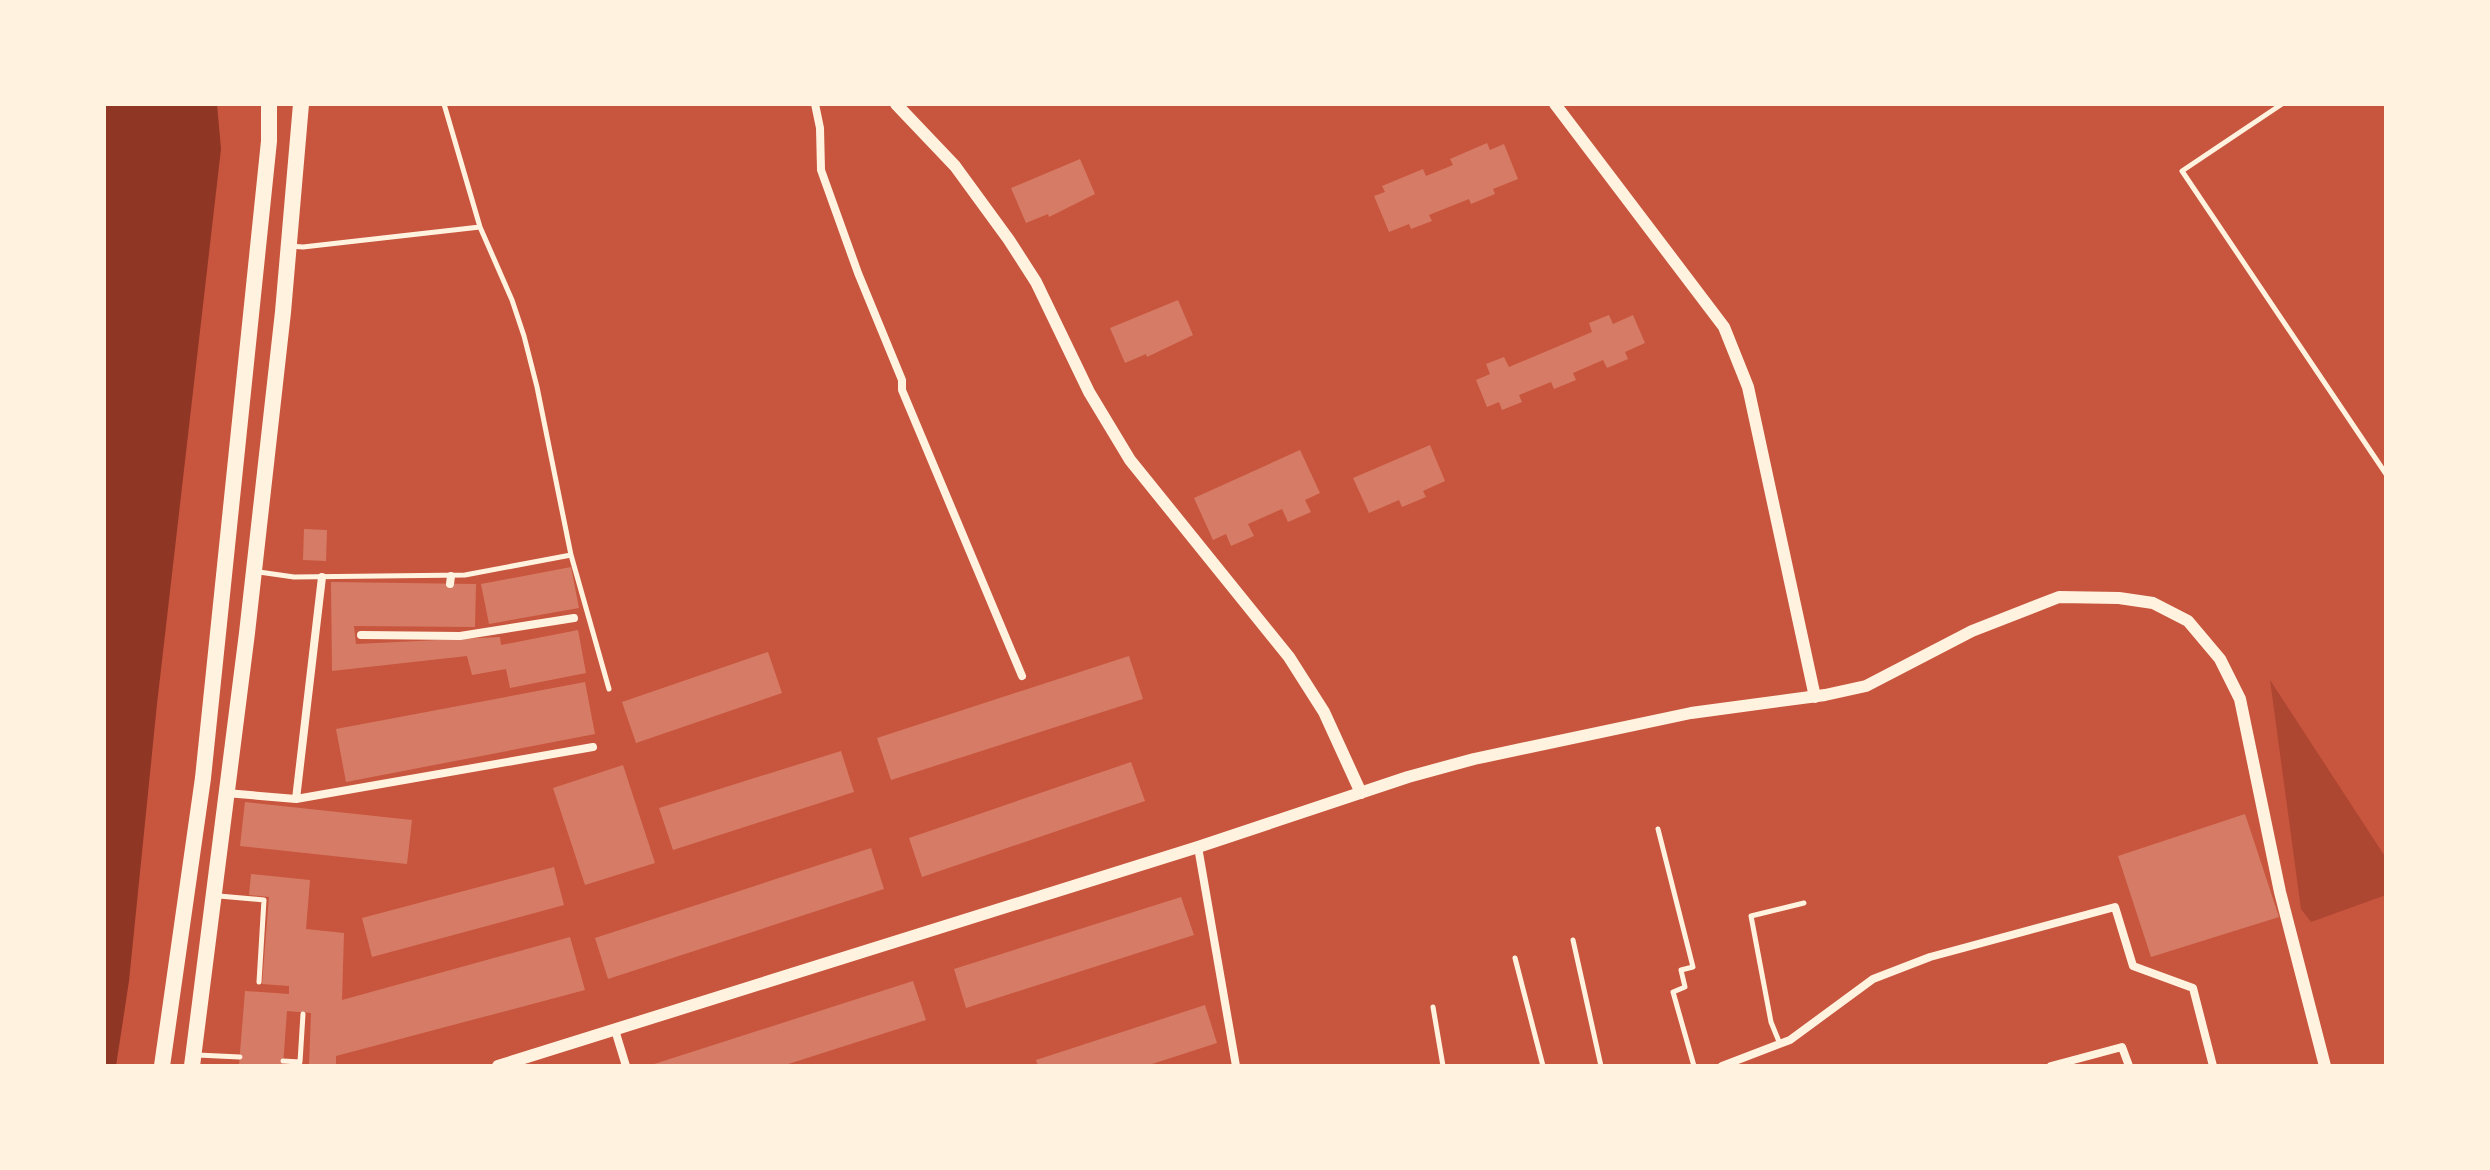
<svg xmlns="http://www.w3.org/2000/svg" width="2490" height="1170" font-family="'IBM Plex Sans',sans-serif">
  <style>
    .green { fill: #ae4732 }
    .water { fill: #8f3625 }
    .building { fill: #d67c66 }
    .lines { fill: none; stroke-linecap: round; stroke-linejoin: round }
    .service { stroke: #fff3e0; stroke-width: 5 }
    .minor { stroke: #fff3e0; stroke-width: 8 }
    .tertiary { stroke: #fff3e0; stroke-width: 12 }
    .primary { stroke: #fff3e0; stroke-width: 16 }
  </style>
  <rect width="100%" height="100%" fill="#c8553d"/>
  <path class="green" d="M2270,680l116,178v37l-75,27 -10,-13z"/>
  <path class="water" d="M104,104h113l4,45 -64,555 -28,277 -13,85h-12z"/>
  <path class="building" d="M1487,143l3,7 14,-6 14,35 -25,10 2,5 -24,10 -2,-5 -40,16 3,6 -21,8 -2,-5 -20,8 -15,-36 11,-4 -3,-6 41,-17 3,7 27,-11 -3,-6z
    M1080,159l15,35 -46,23 -1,-3 -22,9 -15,-35z
    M1178,300l15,35 -46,22 -1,-3 -21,9 -15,-35z
    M1609,315l4,9 20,-9 12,28 -20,9 3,7 -21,9 -4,-8 -30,13 3,7 -22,9 -3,-7 -32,13 3,7 -20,8 -3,-8 -12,5 -11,-27 14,-6 -4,-10 18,-7 5,10 83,-35 -3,-9z
    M1430,445l15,36 -22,10 3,6 -24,10 -3,-7 -30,13 -16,-35z
    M1300,450l20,43 -15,7 6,12 -23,10 -6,-13 -34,15 6,12 -23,10 -5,-12 -13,6 -19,-42z
    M304,529l23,1 -1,31 -23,-1z
    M571,567l8,41 -90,16 -8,-40z
    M331,582l145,2 -1,43 -121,-1 2,18 144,-7 1,8 77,-15 8,43 -76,15 -4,-19 -34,6 -5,-19 -135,15z
    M768,652l14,41 -146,50 -14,-41z
    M1129,656l14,43 -252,81 -14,-42z
    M585,682l10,52 -249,48 -10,-53z
    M841,751l13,41 -181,58 -14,-42z
    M1131,762l14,39 -223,76 -13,-39z
    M623,765l32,98 -70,22 -32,-97z
    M245,802l167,18 -5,44 -167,-18z
    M2245,814l34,103 -128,40 -33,-101z
    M871,848l13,41 -276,90 -13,-41z
    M554,867l10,38 -192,52 -10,-39z
    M251,874l59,6 -4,49 38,4 -2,67 228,-63 15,53 -249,66v10h-27l2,-53 -24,-2 -4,55 -44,-1 6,-74 44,3v-8l-27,-2 7,-87 -20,-2z
    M1181,897l13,38 -228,73 -12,-39z
    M913,981l13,39 -144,46h-134z
    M1205,1005l12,38 -71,23h-108l-2,-6z"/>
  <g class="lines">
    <path class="service" d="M444,104l36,123 32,73 12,36 13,51 34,168 38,134
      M2282,104l-100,67 204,303
      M290,246l13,1 177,-20
      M259,572l35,5 171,-2 106,-20
      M1658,829l35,138 -12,3 4,17 -12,5 21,74
      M219,896l45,4 -5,82
      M1573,940l28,126
      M1515,958l28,108
      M1433,1007l10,59
      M1780,1044l-9,-22 -20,-106 53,-13
      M197,1055l43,2
      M283,1061l17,1 3,-48"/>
    <path class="minor" d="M815,104l5,24 1,42 37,103 44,107v10l120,286
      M450,584l1,-8
      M361,635l99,1 114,-18
      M226,793l70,6 297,-52
      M296,799l26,-222
      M1198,847l38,219
      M615,1030l11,36
      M1722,1066l68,-26 83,-61 57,-22 185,-50 18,59 60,22 20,78
      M2051,1066l71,-19 7,19"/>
    <path class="tertiary" d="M896,104l59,62 54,74 27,42 53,110 41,68 159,197 35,55 37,81
      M1555,104l169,223 24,60 67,310
      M498,1066l700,-219 210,-70 66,-18 217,-46 134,-18 41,-9 106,-55 87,-34 60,1 34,5 35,18 32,38 20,40 40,193 45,174"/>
    <path class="primary" d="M162,1066l41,-288 66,-637v-37
      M192,1066l55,-433 36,-321 18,-208"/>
  </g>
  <rect width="2490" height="1170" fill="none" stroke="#fff3e0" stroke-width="212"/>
</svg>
